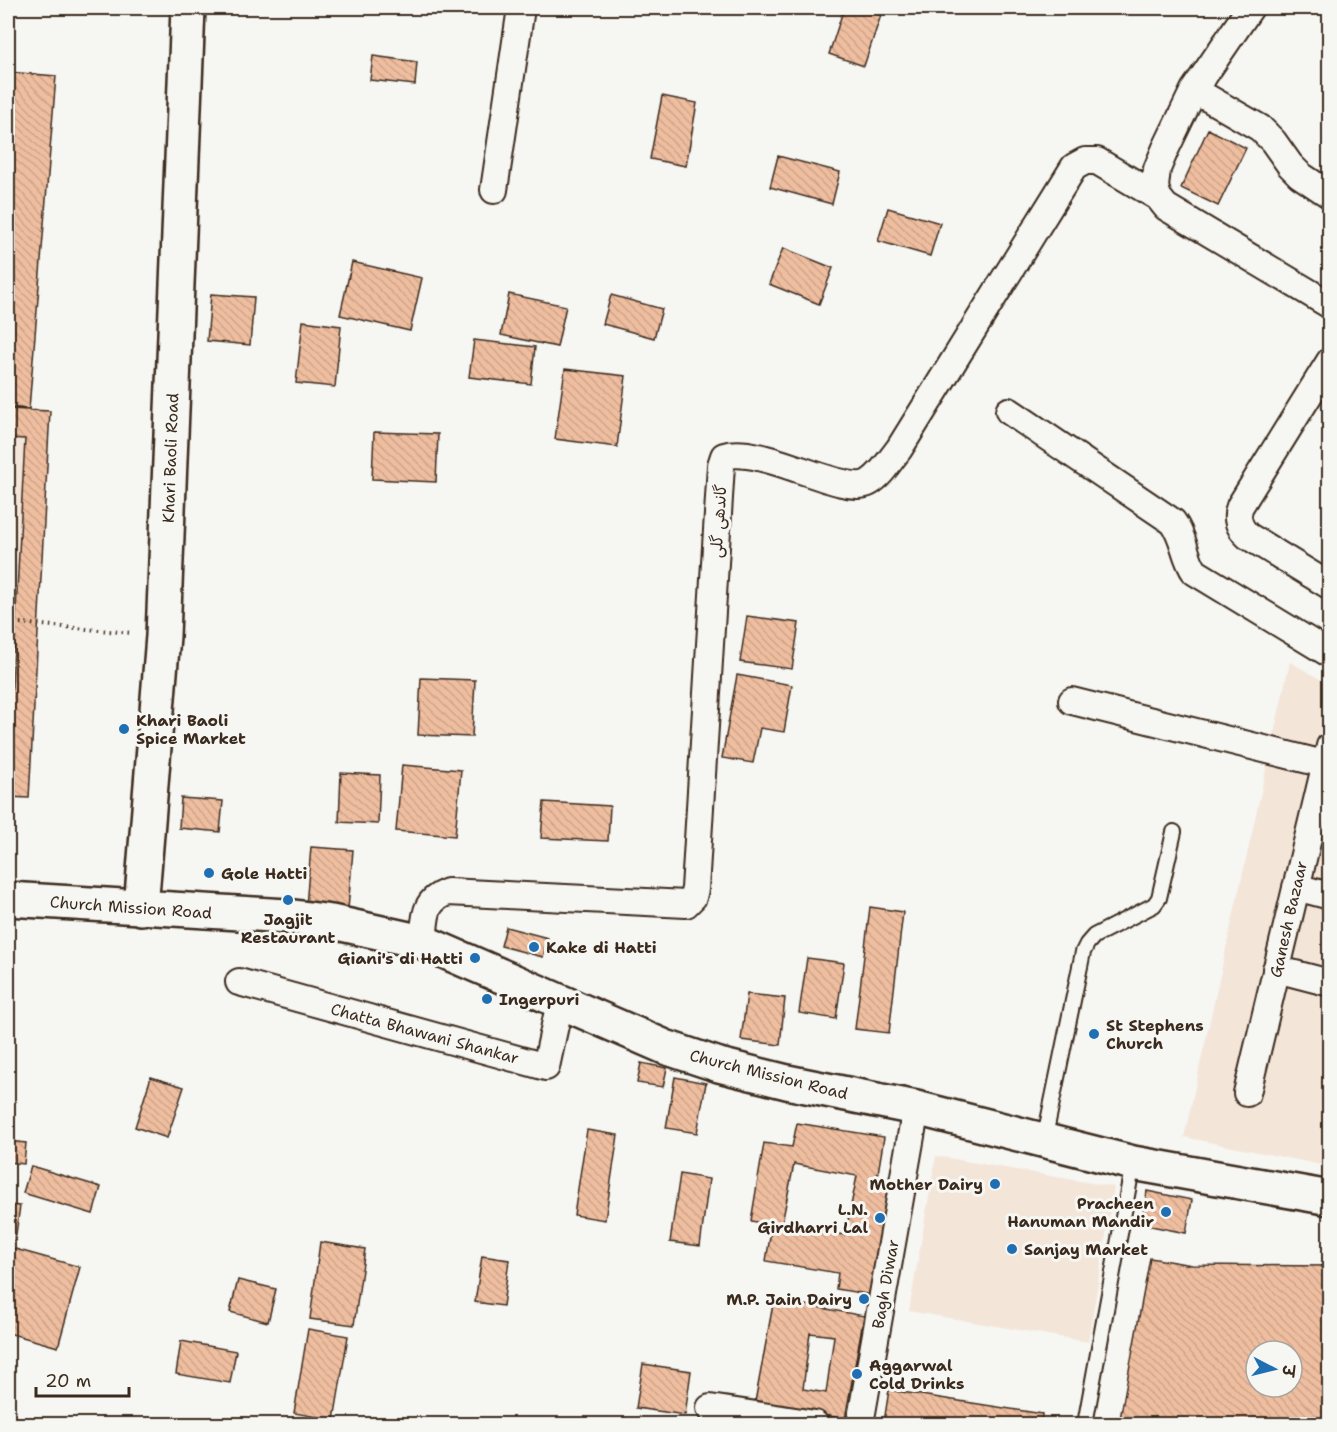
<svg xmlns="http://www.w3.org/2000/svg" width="1337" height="1432" font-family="'Shantell Sans','Playpen Sans Arabic','Playpen Sans Deva',sans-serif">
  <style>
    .built { fill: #f4e5d9 }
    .building { fill: url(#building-back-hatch); stroke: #3b2a1e; stroke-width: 1.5; fill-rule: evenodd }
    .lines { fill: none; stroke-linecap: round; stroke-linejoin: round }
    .lane-casing { stroke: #3b2a1e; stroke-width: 18 }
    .street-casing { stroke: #3b2a1e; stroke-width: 30 }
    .secondary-casing { stroke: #3b2a1e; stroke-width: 38 }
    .path { stroke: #3b2a1e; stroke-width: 4; stroke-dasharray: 1.5 4.5; stroke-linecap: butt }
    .lane { stroke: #f6f6f2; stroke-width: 14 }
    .street { stroke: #f6f6f2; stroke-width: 26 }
    .secondary { stroke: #f6f6f2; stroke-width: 33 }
    .poi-dot { fill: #1f6fb2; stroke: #f6f6f2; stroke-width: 2 }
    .labels { text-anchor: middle; stroke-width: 6; stroke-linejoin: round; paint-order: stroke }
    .street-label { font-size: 16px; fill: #3b2a1e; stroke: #f6f6f2 }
    .poi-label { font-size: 16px; font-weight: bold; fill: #3b2a1e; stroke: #f6f6f2; text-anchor: start }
  </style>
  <defs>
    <pattern id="building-back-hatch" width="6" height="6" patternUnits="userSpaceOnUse" patternTransform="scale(1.5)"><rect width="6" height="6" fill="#efbea0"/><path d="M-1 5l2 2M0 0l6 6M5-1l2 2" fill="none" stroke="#cea389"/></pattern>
  </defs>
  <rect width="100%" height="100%" fill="#f6f6f2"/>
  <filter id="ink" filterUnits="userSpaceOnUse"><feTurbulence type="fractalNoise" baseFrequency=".0167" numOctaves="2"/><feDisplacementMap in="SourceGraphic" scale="12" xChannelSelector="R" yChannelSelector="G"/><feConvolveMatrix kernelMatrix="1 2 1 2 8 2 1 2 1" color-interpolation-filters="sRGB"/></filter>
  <g filter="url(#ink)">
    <path class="built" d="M8,409l42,2 -21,387 -21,-1z
      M1290,662l39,22v449l-7,32 -138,-28z
      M936,1156l178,31 -26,155 -179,-31z"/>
    <path class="building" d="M844,8h14l23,7 -17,51 -35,-12z
      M373,56l44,6 -2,23 -45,-5z
      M8,72l48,4 -27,333 -21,-2z
      M662,96l35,7 -11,63 -36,-7z
      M1208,129l38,19 -28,58 -37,-18z
      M778,156l62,16 -8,32 -62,-17z
      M888,208l52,15 -10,33 -52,-15z
      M783,248l50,20 -14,36 -50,-20z
      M352,262l70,16 -12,53 -70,-16z
      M211,294l43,3 -4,48 -43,-4z
      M509,294l57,12 -9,41 -56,-12z
      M611,295l51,14 -8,29 -51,-14z
      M303,321l38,5 -6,61 -39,-4z
      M474,340l61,7 -4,37 -62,-7z
      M565,369l61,7 -9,71 -62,-8z
      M8,409l42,2 -21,387 -21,-1v-35l17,-323 -17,-1z
      M374,432l64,2 -2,48 -64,-3z
      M747,616l52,7 -7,46 -52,-7z
      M737,675l55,10 -8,47 -24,-4 -7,35 -31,-5z
      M421,678l54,2 -3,57 -54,-2z
      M402,765l59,5 -6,66 -59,-5z
      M341,773l39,2 -2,49 -39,-2z
      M181,798l42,3 -3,31 -41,-4z
      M544,802l66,4 -2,35 -67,-3z
      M311,847l42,3 -5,59 -42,-3z
      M870,907l33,5 -14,121 -34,-4z
      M506,927l42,11 -5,19 -42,-11z
      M807,958l37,5 -8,56 -37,-6z
      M747,994l38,4 -5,47 -39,-5z
      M641,1063l26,5 -4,19 -26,-4z
      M151,1077l33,10 -17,51 -32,-11z
      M675,1077l31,6 -9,50 -31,-5z
      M797,1123l87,14 -7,42 20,3 -19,114 -42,-7 2,-16 -72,-12 6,-36 -21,-4 13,-78 28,4zM794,1164l63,12 -12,59 -63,-12z
      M587,1130l31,5 -13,85 -31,-5z
      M8,1141l18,2 -2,21 -16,-2z
      M31,1166l70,21 -8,27 -70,-21z
      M680,1174l29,5 -9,67 -30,-4z
      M1147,1191l45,9 -6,33 -45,-9z
      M8,1205l12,1 -5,35 -7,-1z
      M320,1242l45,7 -11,76 -44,-6z
      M8,1247l72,20 -22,80 -50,-14z
      M482,1256l27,4 -6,46 -28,-4z
      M1150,1258l42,7 138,1v158h-211zM1256,1351h36v36h-36z
      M238,1280l38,9 -8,33 -38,-10z
      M774,1299l90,17 -19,103 -90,-17zM810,1333l24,3 -8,57 -23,-4z
      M308,1329l40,7 -14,84 -40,-7z
      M181,1341l55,10 -6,32 -54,-9z
      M643,1364l48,7 -6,44 -49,-7z
      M889,1390l153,24 -1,10h-138l-19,-2z"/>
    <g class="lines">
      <g class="lane-casing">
        <path id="lane" d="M1044,1141l39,-189 4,-8 7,-8 60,-31 5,-7 15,-66
          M1085,1424l48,-261"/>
      </g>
      <g class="street-casing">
        <path id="street" d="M1250,8l-56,82 -29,60 -8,19 -2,18 3,10 8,10 164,98
          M1194,90l66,38 13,13 17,24 10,10 30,20
          M494,190l27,-182
          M1330,361l-90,145c-5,12 -1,22 8,30l82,50
          M1009,411l164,111c12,16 11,35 22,50l135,82
          M1072,701l252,63
          M1296,887l34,9
          M423,942c3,-23 -1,-41 25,-50l238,12 7,-7 2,-8 26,-424 3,-9c37,-12 119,40 144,27 13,-7 22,-23 31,-34l175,-282 11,-6h12l61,36
          M1276,969l54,14
          M239,982l307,85 14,-65
          M1247,1093l83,-347
          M710,1408l105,16
          M860,1424l56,-316"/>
      </g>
      <g class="secondary-casing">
        <path id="secondary" d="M8,899l279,17 45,6 91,20 242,105 54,18 68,17 129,26 217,55 197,35
          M141,908l22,-272 25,-628"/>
      </g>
      <path class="path" d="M8,622l124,11"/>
      <use href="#lane" class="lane"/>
      <use href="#street" class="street"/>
      <use href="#secondary" class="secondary"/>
    </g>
  </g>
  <g class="poi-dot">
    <circle cx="124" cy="729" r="6"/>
    <circle cx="209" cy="873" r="6"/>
    <circle cx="288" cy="900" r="6"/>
    <circle cx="534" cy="947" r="6"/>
    <circle cx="475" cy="958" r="6"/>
    <circle cx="487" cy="999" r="6"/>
    <circle cx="1094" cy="1034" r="6"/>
    <circle cx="995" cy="1184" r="6"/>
    <circle cx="1166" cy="1212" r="6"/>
    <circle cx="880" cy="1218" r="6"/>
    <circle cx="1012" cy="1249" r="6"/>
    <circle cx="864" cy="1299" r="6"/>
    <circle cx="857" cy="1374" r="6"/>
  </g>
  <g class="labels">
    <g class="street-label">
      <text transform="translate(170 458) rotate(-88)" y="6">Khari Baoli Road</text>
      <text transform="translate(718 521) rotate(-86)" y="6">گاندھی گلی</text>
      <text transform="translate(131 907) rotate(4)" y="6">Church Mission Road</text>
      <text transform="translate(1288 919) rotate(-77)" y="6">Ganesh Bazaar</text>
      <text transform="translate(425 1033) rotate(15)" y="6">Chatta Bhawani Shankar</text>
      <text transform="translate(769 1074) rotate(14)" y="6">Church Mission Road</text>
      <text transform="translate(885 1284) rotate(-80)" y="6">Bagh Diwar</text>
    </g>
    <g class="poi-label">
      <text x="136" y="726">Khari Baoli<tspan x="136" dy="18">Spice Market</tspan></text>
      <text x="221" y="879">Gole Hatti</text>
      <text x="288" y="925" text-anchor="middle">Jagjit<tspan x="288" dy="18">Restaurant</tspan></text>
      <text x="546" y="953">Kake di Hatti</text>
      <text x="463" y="964" text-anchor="end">Giani's di Hatti</text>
      <text x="499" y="1005">Ingerpuri</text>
      <text x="1106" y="1031">St Stephens<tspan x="1106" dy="18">Church</tspan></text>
      <text x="983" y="1190" text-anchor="end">Mother Dairy</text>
      <text x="1154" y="1209" text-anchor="end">Pracheen<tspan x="1154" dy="18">Hanuman Mandir</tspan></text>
      <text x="868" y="1215" text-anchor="end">L.N.<tspan x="868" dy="18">Girdharri Lal</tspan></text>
      <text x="1024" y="1255">Sanjay Market</text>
      <text x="852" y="1305" text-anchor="end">M.P. Jain Dairy</text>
      <text x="869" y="1371">Aggarwal<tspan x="869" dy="18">Cold Drinks</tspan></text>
    </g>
  </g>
  <rect width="1337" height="1432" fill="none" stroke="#f6f6f2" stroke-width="30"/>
  <rect x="15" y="15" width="1307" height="1402" fill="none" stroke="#3b2a1e" stroke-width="2" filter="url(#ink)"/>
  <g transform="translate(1274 1369) rotate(97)"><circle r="28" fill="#f6f6f2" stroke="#aba49d" stroke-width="1.5"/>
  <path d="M0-4.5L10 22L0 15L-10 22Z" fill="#1f6fb2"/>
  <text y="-9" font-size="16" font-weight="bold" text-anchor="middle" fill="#3b2a1e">उ</text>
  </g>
  <path d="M36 1387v9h93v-9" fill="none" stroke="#3b2a1e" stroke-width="3"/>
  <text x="45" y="1387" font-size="18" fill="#3b2a1e" stroke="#f6f6f2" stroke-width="4.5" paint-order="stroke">20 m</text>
</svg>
